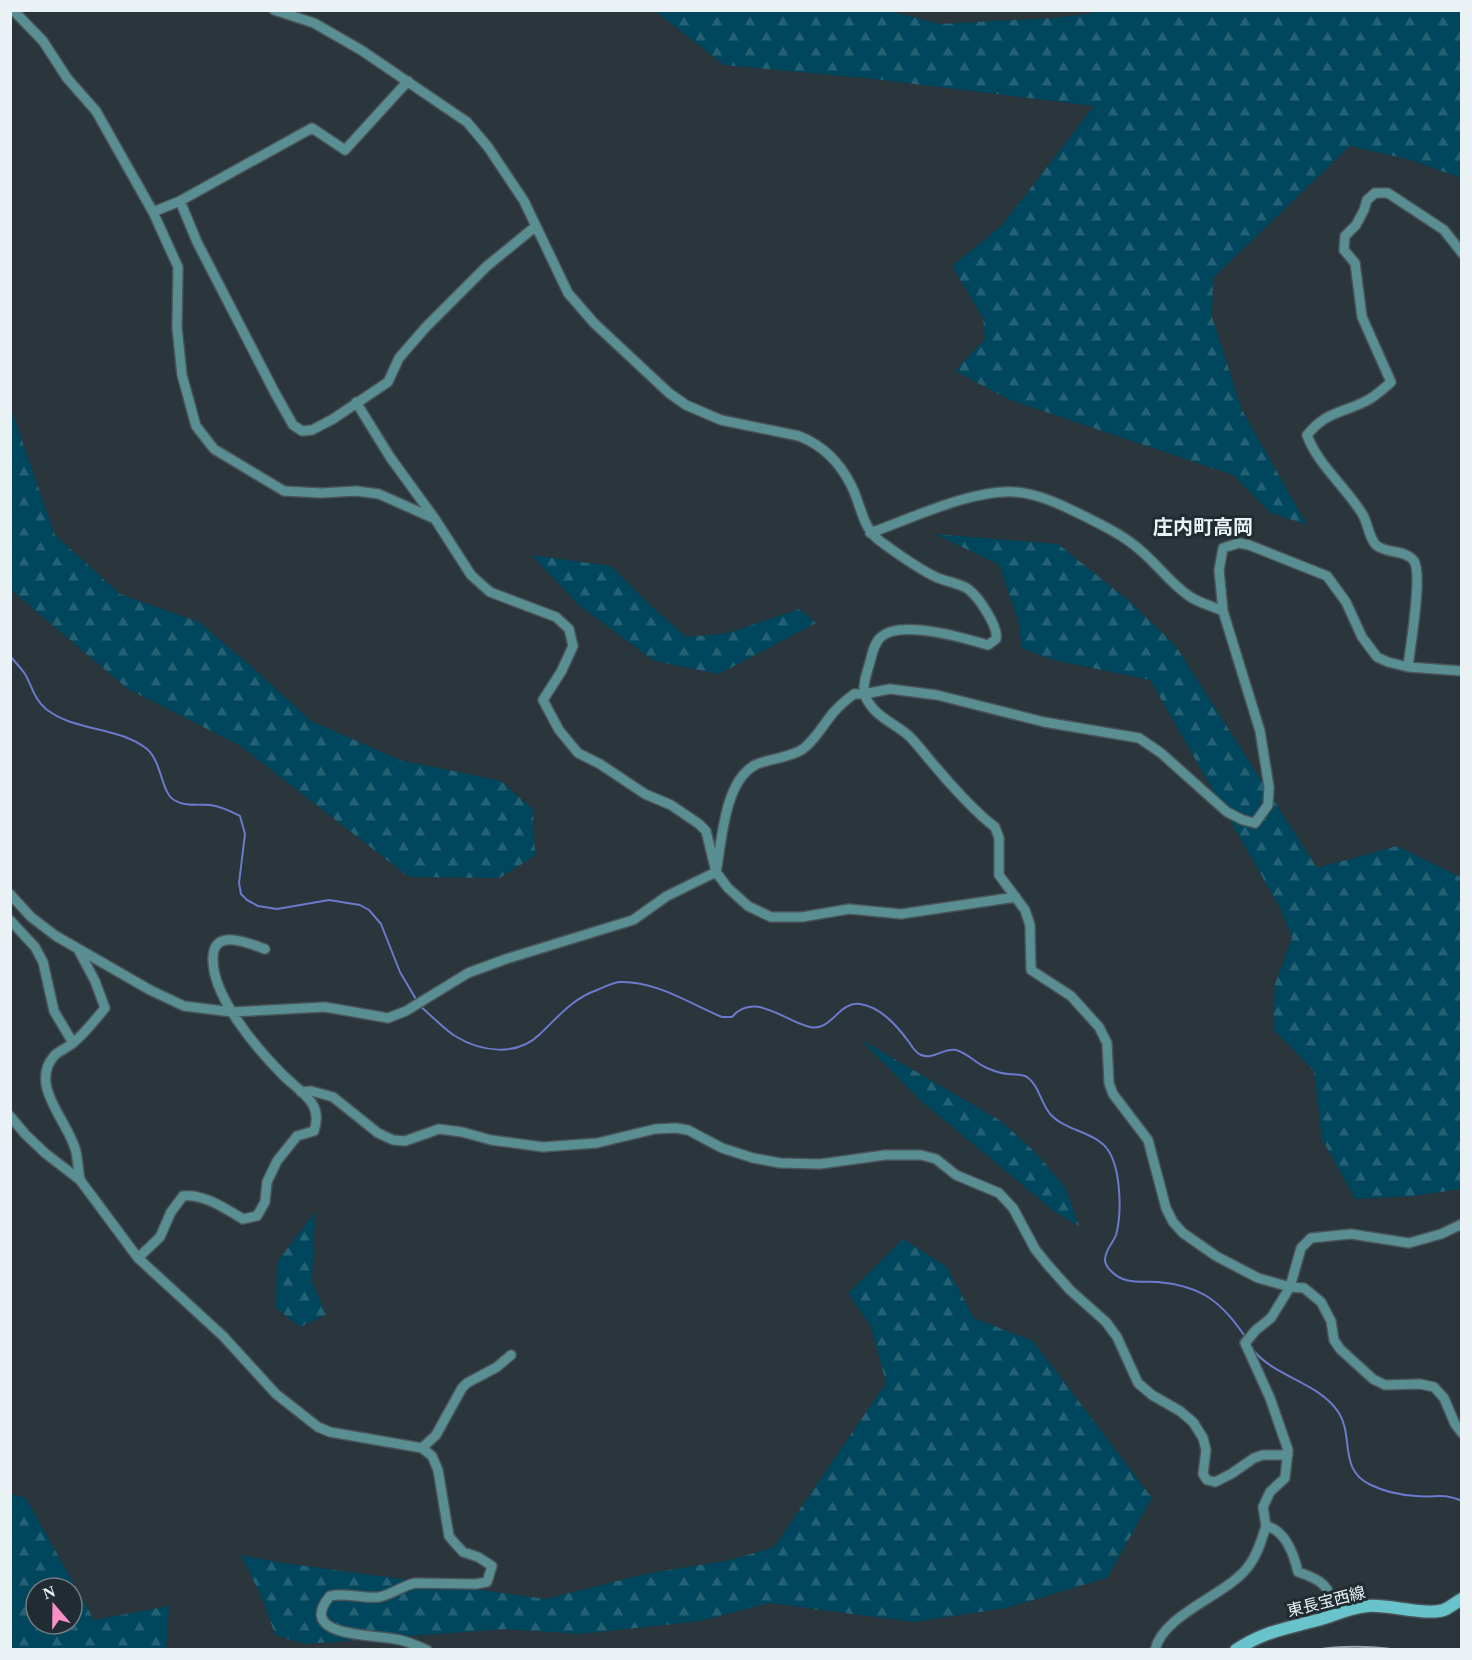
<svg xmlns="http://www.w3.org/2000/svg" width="1472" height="1660" font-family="'Times New Roman','Noto Sans JP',serif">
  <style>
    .forest { fill: url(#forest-firs); fill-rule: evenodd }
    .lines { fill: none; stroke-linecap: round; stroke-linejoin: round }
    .stream { stroke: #6c79cc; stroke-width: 2 }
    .minor-casing { stroke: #495459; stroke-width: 12 }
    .secondary-casing { stroke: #495459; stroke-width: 15 }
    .minor { stroke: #598f93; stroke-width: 9 }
    .secondary { stroke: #69c3ca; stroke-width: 12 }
    .rail { stroke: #9ea7ac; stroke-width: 2 }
    .labels { text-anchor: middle; stroke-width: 6; stroke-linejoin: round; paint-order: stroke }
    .street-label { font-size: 16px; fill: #ebf2f6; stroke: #202c31 }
    .quarter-label { font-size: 20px; font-weight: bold; fill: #ebf2f6; stroke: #202c31 }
  </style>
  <defs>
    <pattern id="forest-firs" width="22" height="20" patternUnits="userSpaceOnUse" patternTransform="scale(1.5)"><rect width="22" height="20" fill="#00465c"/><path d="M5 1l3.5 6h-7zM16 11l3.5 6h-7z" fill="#256174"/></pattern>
  </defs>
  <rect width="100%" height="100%" fill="#2a363b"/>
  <path class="forest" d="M1092,11h369v167l-50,-18 -61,-14 -137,132 -1,39 30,93 65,115 -36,-12 -38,-38 -223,-75 -55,-29 30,-32 -2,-21 -31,-52 50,-41 92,-119 -220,-27 -150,-14 -69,-54h235l50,13 112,-6 38,-4z
    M11,409l44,126 65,59 79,28 52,44 60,55 89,39 101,21 32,28 2,47 -36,22 -90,-1 -170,-132 -111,-56 -117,-99z
    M935,534l123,10 71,57 46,44 142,223 80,-22 64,31v312l-47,7 -59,3 -33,-60 -8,-68 -41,-42 2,-45 17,-46 -12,-30 -130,-228 -97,-20 -31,-12 -4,-27 -19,-56z
    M531,555l80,11 39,39 36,32 42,-4 71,-24 17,14 -97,51 -65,-13 -75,-56z
    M860,1039l141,82 35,32 29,34 14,39 -24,-14 -134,-111z
    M315,1212l-3,69 14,34 -26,12 -24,-19 1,-46z
    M903,1239l43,27 28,52 59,23 119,157 -45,80 -101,30 -92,14 -145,-19 -68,18 -120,13 -75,-5 -202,15 -29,-9 -12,-35 -22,-45 36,7 269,37 99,-25 85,-14 44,-13 112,-164 -15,-56 -23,-34z
    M11,1494l15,4 68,122 75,-14 -3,43h-155zM36,1588h36v36h-36z"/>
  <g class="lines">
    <path class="stream" d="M10,656c5,6 11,12 15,18 7,12 9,25 21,35 29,23 72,17 101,40 15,13 14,43 27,51 11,7 24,4 36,5 11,1 20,6 30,11l5,18 -6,49 2,11 6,6 11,6 19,3 52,-9 31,5 9,5 12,14 19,48 17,29
      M420,1006c12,10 23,22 35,30 26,16 62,21 85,-2 19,-18 32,-35 57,-44 7,-3 15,-7 22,-8 35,-2 72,22 103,35h10c22,-26 52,4 78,10 22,5 28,-26 50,-23 21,3 37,22 49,38 3,5 7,11 12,13 12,5 22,-7 35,-5 12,3 20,14 31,18 7,3 15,6 22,6 6,1 12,0 18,3 12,8 14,27 24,38 15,16 45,17 57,35 13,19 14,64 8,85 -3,8 -11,15 -11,25 0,4 3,8 6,11 13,14 30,10 47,11 44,4 64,20 88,56
      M1253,1350c23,28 66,32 86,63 15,24 -1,57 32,72 14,7 30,10 45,11 20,2 25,-4 46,5
      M1461,1650l1,-9"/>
    <g class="minor-casing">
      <path id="minor" d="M13,10l30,31 24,37 29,33 57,101 25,55 -1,61 5,47 14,51 18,23 70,42 37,2 35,-2 23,3 56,25
        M274,10l40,13 47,27 106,72 21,25 36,54 44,92 26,30 75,70 17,12 35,15 78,16c23,9 41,27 52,49 10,19 11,43 29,56 18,13 38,28 58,37 10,4 21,5 30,11 10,7 31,38 28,50l-8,6c-24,-7 -87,-26 -107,-8 -7,6 -9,17 -11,25 -3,11 -9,25 -4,36 10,20 29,25 44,39 9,9 16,19 24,28 15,18 43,49 61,62l4,11v37l26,35 5,15 1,45 40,26 28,31 8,16 2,40 4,11 35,46 18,68 7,14 10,11 33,23 42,22 32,9 14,1 17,14 10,19 3,19 6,9 33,30 12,6 35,-1 14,3 10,11 11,26 7,9
        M180,201l17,41 78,151 18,32 9,6 10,-1 21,-11 55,-37 11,-24 27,-31 61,-61 49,-40
        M153,212l27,-11 132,-73 33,22 63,-69
        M356,402l34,55 45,62 36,56 19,17 66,25 13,12 4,17 -12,26 -18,28 16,30 19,23 22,11 45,30 26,11 28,19 7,7 10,41 12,16 20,18 23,11h31l47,-8 52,5 115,-17
        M870,533c40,-14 102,-44 145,-41 24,2 47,13 69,24 18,9 39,19 55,33 18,15 31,34 50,47 10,7 23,10 34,15
        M1408,667c2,-20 15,-92 6,-106 -9,-12 -28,-7 -38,-16 -7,-7 -8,-21 -13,-30 -16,-27 -46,-51 -56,-80 19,-23 32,-21 57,-33 10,-4 19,-13 27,-20l-29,-65 -7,-54 -11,-13 1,-14 11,-11 8,-15 3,-10 8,-7h13l56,37 18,23
        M10,894l21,23 25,19 94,54 34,16 48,6 93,-5 63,11 18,-7 62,-38 38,-14 127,-39 34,-24 49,-24c6,-31 8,-90 39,-107 15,-7 35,-7 48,-16 13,-10 20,-24 30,-36 6,-7 13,-13 21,-19h10l26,-5 47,6 107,27 95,16 22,15 66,59 16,8 12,3 13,-18 1,-18 -9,-56 -37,-120 -4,-41 4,-22 16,-5 10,2 78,31 19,26 16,35 15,20 11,5 20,5 54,4
        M10,920l25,27 8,15 11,49 19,32
        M79,951l16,30 10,27c-10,12 -20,25 -32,35 -6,5 -14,8 -19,13 -26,30 16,67 22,96 2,9 2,18 4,27
        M301,1092l10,-1 22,6 45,36 15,7 12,1 34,-12 23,3 29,8 52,7 54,-4 58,-14 21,-1 12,2 34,18 31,10 27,5 40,1 65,-9h36l15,4 20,16 43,18 14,15 22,41 12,15 23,26 36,32 11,15 21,46 14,12 28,16 13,11 10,16 3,12 -3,24 4,6 8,2 16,-8 23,-16 9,-3h25
        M10,1116l15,18 20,19 35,27 58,78 85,78 53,58 42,33 12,5 92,16 10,8 6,14 11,66 4,5 10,11 15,5 14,9 -5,16 -12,2 -60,-1c-13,3 -24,12 -36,14 -17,2 -33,-5 -49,-1 -36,43 50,38 70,44 9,2 18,6 27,10
        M138,1258l22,-21 11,-25 12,-16c20,-3 43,13 60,23l14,-3 8,-14 2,-20 10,-21 20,-25 17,-5c3,-9 4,-17 -1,-26 -6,-11 -20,-20 -29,-29 -26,-26 -73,-80 -71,-119 1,-29 35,-14 52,-8
        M422,1448l14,-13 26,-47 5,-5 30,-16 14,-12
        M1338,1613c-11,-27 -12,-32 -40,-41 -4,-17 -13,-42 -32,-46l-3,-19 7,-15 15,-14 3,-28 -18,-52 -25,-55 11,-13 15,-12 19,-31 11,-39 10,-10 40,-4 58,9 32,-9 21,-10
        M1155,1650c8,-37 76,-56 95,-86 8,-11 12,-25 16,-38"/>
    </g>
    <g class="secondary-casing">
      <path id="secondary" d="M1236,1650c27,-18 48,-21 78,-29 18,-4 35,-14 54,-15 21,-2 61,11 78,3 5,-3 11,-7 16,-10"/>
    </g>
    <use href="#minor" class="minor"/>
    <use href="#secondary" class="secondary"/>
    <path class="rail" d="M1316,1650c28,-5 54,-4 82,0"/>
  </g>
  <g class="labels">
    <g class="street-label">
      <text transform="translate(1326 1601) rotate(-14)" y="6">東長宝西線</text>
    </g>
    <g class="quarter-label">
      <text x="1203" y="534">庄内町高岡</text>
    </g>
  </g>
  <rect width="1472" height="1660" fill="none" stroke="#ebf2f6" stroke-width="24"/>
  <g transform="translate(54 1606) rotate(340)"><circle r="28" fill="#202c31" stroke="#717b80" stroke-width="1.5"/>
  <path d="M0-4.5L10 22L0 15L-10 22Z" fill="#fa8fc6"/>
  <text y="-9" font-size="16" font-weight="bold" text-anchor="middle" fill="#ebf2f6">N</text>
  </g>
</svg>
